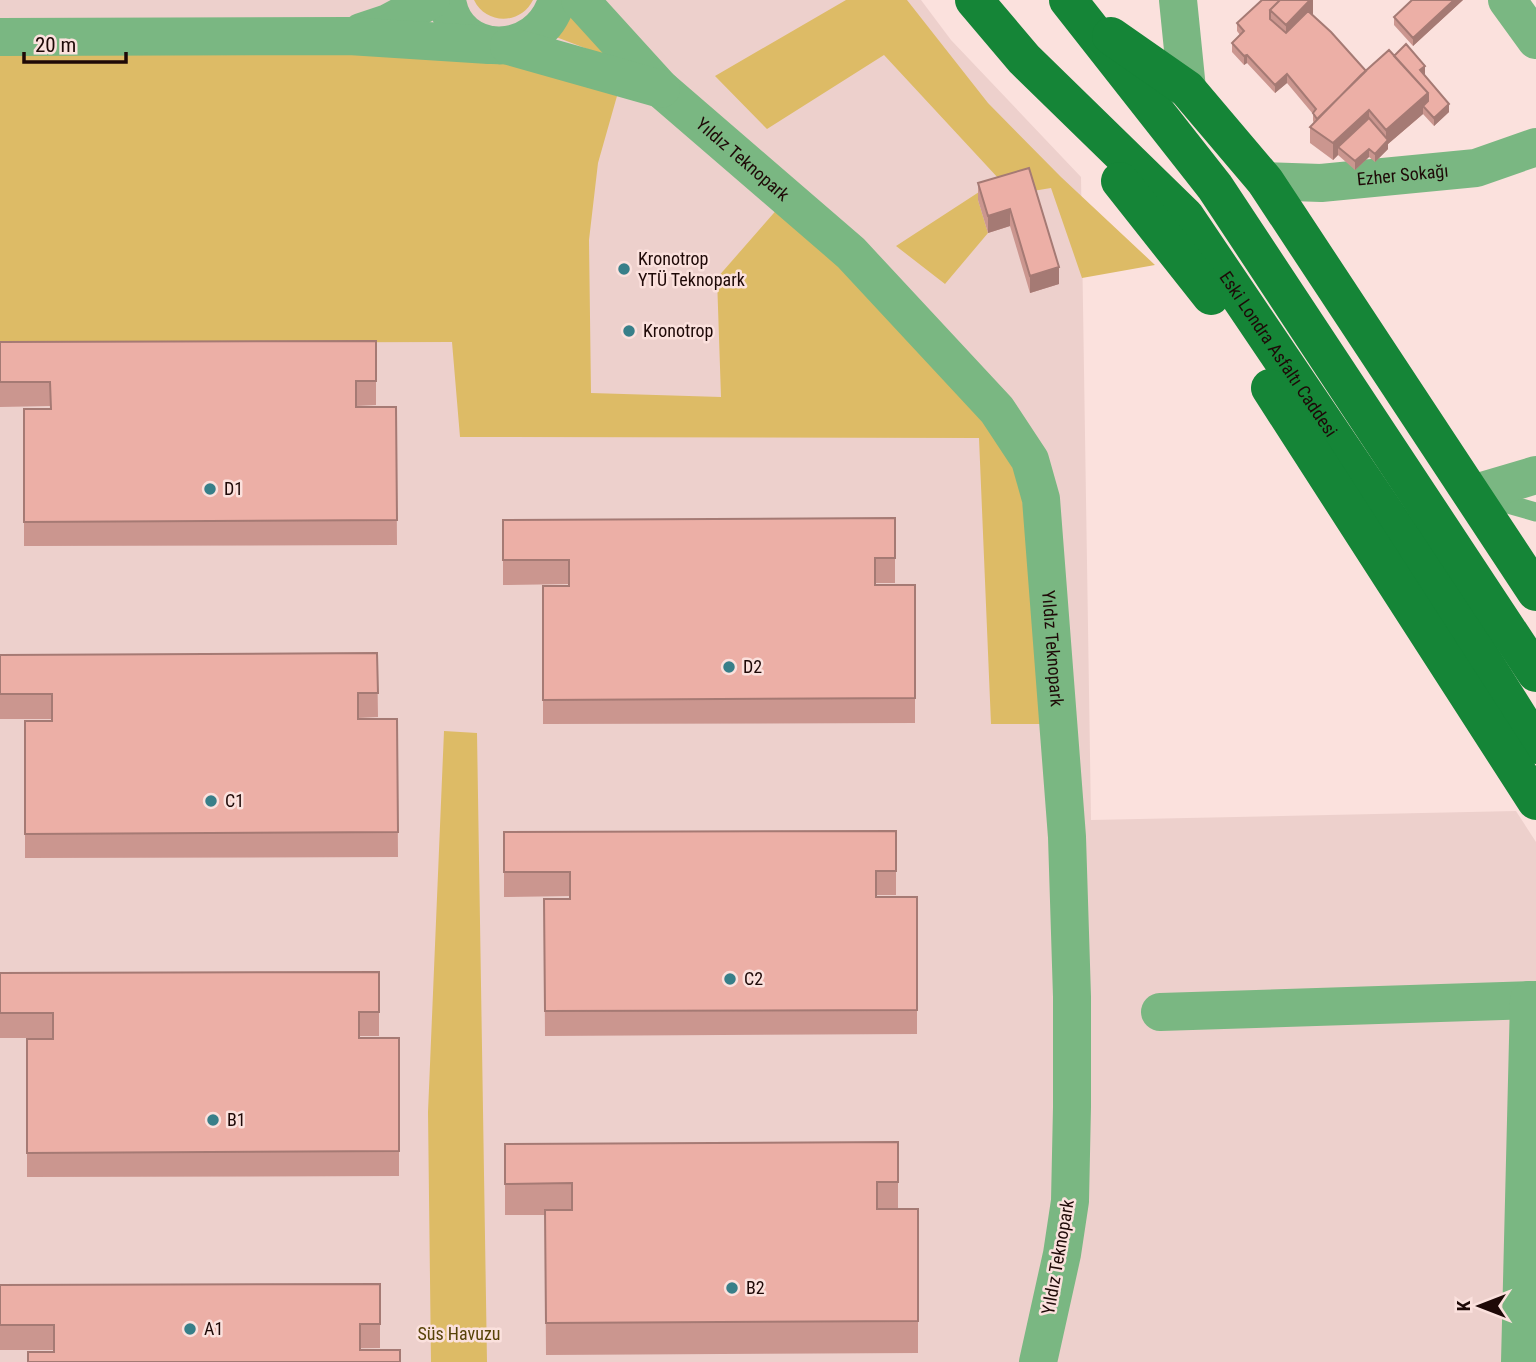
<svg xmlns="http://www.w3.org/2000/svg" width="1536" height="1362" font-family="'Roboto Condensed',sans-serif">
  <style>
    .built { fill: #edd0cc }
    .green { fill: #db6 }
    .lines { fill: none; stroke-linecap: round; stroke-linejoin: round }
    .service { stroke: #7ab782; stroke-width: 19 }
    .minor { stroke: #7ab782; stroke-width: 38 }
    .tertiary { stroke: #7ab782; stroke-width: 38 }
    .primary { stroke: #158537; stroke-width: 38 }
    .wall { fill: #cb968f }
    .shaded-wall { fill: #a57a74 }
    .building { fill: #ecafa6; stroke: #a57a74; stroke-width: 2 }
    .poi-dot { fill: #387f89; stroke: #fbe1dd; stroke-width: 2.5 }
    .labels { text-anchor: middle; stroke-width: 5; stroke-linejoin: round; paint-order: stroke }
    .street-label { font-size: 18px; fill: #1e0907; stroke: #fbe1dd }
    .poi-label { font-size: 18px; fill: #1e0907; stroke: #fbe1dd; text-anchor: start }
    .park-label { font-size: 18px; fill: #574308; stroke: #fbe1dd }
  </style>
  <rect width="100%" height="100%" fill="#fbe1dd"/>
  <path class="built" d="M0,0h921l30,40 130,137 10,643 425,-9 20,31v520h-1536z"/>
  <path class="green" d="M474,0h59c-12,25 -47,25 -59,0z
    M846,0h61l81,103 73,74 94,88 -73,13 -31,-90 -73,12 10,33 -43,51 -49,-38 103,-67 -115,-124 -117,74 -52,-53z
    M572,13l55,51 -71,-27z
    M0,50l514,5 103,41 -19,67 -9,77 2,153 130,4 -4,-119 63,-72 190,189 50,84 28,245h-57l-12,-286 -519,-1 -8,-95 -452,1z
    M444,731l33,2 10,629h-56l-3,-250z"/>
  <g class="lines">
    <path class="service" d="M1483,497l53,15"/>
    <g class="minor">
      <path d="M447,0c8,59 92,62 110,0"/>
      <path id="s1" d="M580,0l81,89 190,164 146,157 33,50 11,39 26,338 5,160v110l-2,94 -8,53 -24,108"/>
      <path d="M1178,0l9,89"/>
      <path d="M1507,0l29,40"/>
      <path d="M361,32l27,-9 43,-23"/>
      <path d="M0,37l349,-1 140,9"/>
      <path d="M509,46l152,43"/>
      <path id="s2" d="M1265,181l56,2 155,-15 60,-21"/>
      <path d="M1160,1012l376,-12"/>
      <path d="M1520,1362l9,-362"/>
    </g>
    <path class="tertiary" d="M1472,494l64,-19"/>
    <g class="primary">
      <path id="s3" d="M974,0l50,59 161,157 272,403 79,126"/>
      <path d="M1068,0l147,187 321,486"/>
      <path d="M1111,36l76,53 78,92 271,411"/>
      <path d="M1120,181l91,115"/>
      <path d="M1270,388l266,413"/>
    </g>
  </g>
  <path class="wall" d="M1262,0h51v14l-1,1 54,56 28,-15 31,19h-1l25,37 -15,14 -11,-12 -35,30v5l-13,13 -6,-5 -14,13 -17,-15 -5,5 -23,-17v-16l4,-4 -1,-2v-7l-26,-31 -12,10 -28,-30 -3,2 -12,-13v-9l8,-8 -3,-4v-8z
    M1412,0h51l-50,46 -19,-21v-8z
    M1029,168l30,116 -29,9 -20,-67 -22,7 -10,-33v-17z
    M376,341v64l-20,1v1h40l1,138 -373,1v-137h26v-3l-50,1v-65z
    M895,518v65h-20v2h40v138l-372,1v-138h26v-2l-66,1v-65z
    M377,653l1,64 -20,1v1h39l1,138 -373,1v-137h27v-2h-52v-64z
    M896,831v64h-20v2h41v137l-372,2 -1,-137h26v-3l-66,1v-65z
    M379,972v64h-20v2h40v138l-372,1v-138h26v-1h-53v-65z
    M898,1142v67h20v144l-372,2 -1,-140h-40v-71z
    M380,1284v64l-326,4v-2h-54v-65z"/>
  <path class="shaded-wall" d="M1310,0h3v14l-27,28v-17z
    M1454,0h9l-50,46v-8z
    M1247,55v8l-3,2v-9z
    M1425,66v9l-5,4v-9z
    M1287,74v9l-12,10v-8z
    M1428,93v17l-5,-4v8l-35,30v5l-13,13v-8l11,-11v-13z
    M1449,104v8l-15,14v-8z
    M1369,110v17l-31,20v8l-5,5v-17z
    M1369,149v8l-14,13v-9z
    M1010,209v17l-22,7v-17z
    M1059,267v17l-29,9v-17z"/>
  <path class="building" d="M1262,0h18l-10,10v9l16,14 22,-22 23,21 35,39 -49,48 -4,-6 3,-4 -29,-35 -12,11 -28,-30 -3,1 -12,-13 12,-12 -7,-8z
    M1280,0h30l-24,25 -16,-15z
    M1412,0h42l-41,38 -19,-21z
    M1406,44l19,22 -5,4 29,34 -15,14 -11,-12 5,-5v-8l-34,-37z
    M1389,50l39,43 -42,37 -17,-20 -36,33 -23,-16 51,-52z
    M1369,118l19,22 -13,14 -6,-5 -14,12 -17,-14z
    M1029,168l30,99 -29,9 -20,-67 -22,7 -10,-33z
    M376,341v40h-20v26h40l1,113 -373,2v-113h27l-1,-27h-50v-40z
    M895,518v40h-20v27h40v113l-372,2v-114h26v-26h-66v-40z
    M377,653l1,40h-20v26h39l1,113 -373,2v-113h27v-27h-52v-39z
    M896,831v40h-20v26h41v113l-372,1 -1,-112h26v-27h-66v-40z
    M379,972v40h-20v26h40v113l-372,2v-114h26v-26h-53v-40z
    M898,1142v40h-21v27h41v112l-372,2 -1,-113h27v-27l-67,1v-40z
    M380,1284v40h-20v26h40v12h-372v-10h26v-27h-54v-40z"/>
  <g class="poi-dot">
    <circle cx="624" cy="269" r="7"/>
    <circle cx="629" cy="331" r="7"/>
    <circle cx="210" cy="489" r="7"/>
    <circle cx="729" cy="667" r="7"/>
    <circle cx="211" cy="801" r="7"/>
    <circle cx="730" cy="979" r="7"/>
    <circle cx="213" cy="1120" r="7"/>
    <circle cx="732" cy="1288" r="7"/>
    <circle cx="190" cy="1329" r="7"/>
  </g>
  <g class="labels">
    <g class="street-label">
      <text dy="6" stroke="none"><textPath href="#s1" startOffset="228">Yıldız Teknopark</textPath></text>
      <text dy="6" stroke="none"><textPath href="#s2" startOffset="138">Ezher Sokağı</textPath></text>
      <text dy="6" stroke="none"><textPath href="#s3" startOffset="469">Eski Londra Asfaltı Caddesi</textPath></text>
      <text dy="6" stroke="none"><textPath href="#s1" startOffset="836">Yıldız Teknopark</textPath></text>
      <text transform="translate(1058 1257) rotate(-80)" y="6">Yıldız Teknopark</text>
    </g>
    <g class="poi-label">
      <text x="638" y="265">Kronotrop<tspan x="638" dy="21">YTÜ Teknopark</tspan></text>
      <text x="643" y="337">Kronotrop</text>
      <text x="224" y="495">D1</text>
      <text x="743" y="673">D2</text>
      <text x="225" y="807">C1</text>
      <text x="744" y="985">C2</text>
      <text x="227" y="1126">B1</text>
      <text x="746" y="1294">B2</text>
      <text x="204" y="1335">A1</text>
    </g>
    <g class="park-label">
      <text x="459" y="1340">Süs Havuzu</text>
    </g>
  </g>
  <g transform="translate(1480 1306) rotate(270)" stroke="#fbe1dd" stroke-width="5" paint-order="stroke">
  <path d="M0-5L12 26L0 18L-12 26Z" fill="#1e0907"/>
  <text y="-10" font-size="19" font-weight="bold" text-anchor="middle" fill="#1e0907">K</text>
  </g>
  <path d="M24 52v10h102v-10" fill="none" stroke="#1e0907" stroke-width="3.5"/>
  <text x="35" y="52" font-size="21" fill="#1e0907" stroke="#fbe1dd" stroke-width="5" paint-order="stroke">20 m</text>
</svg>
